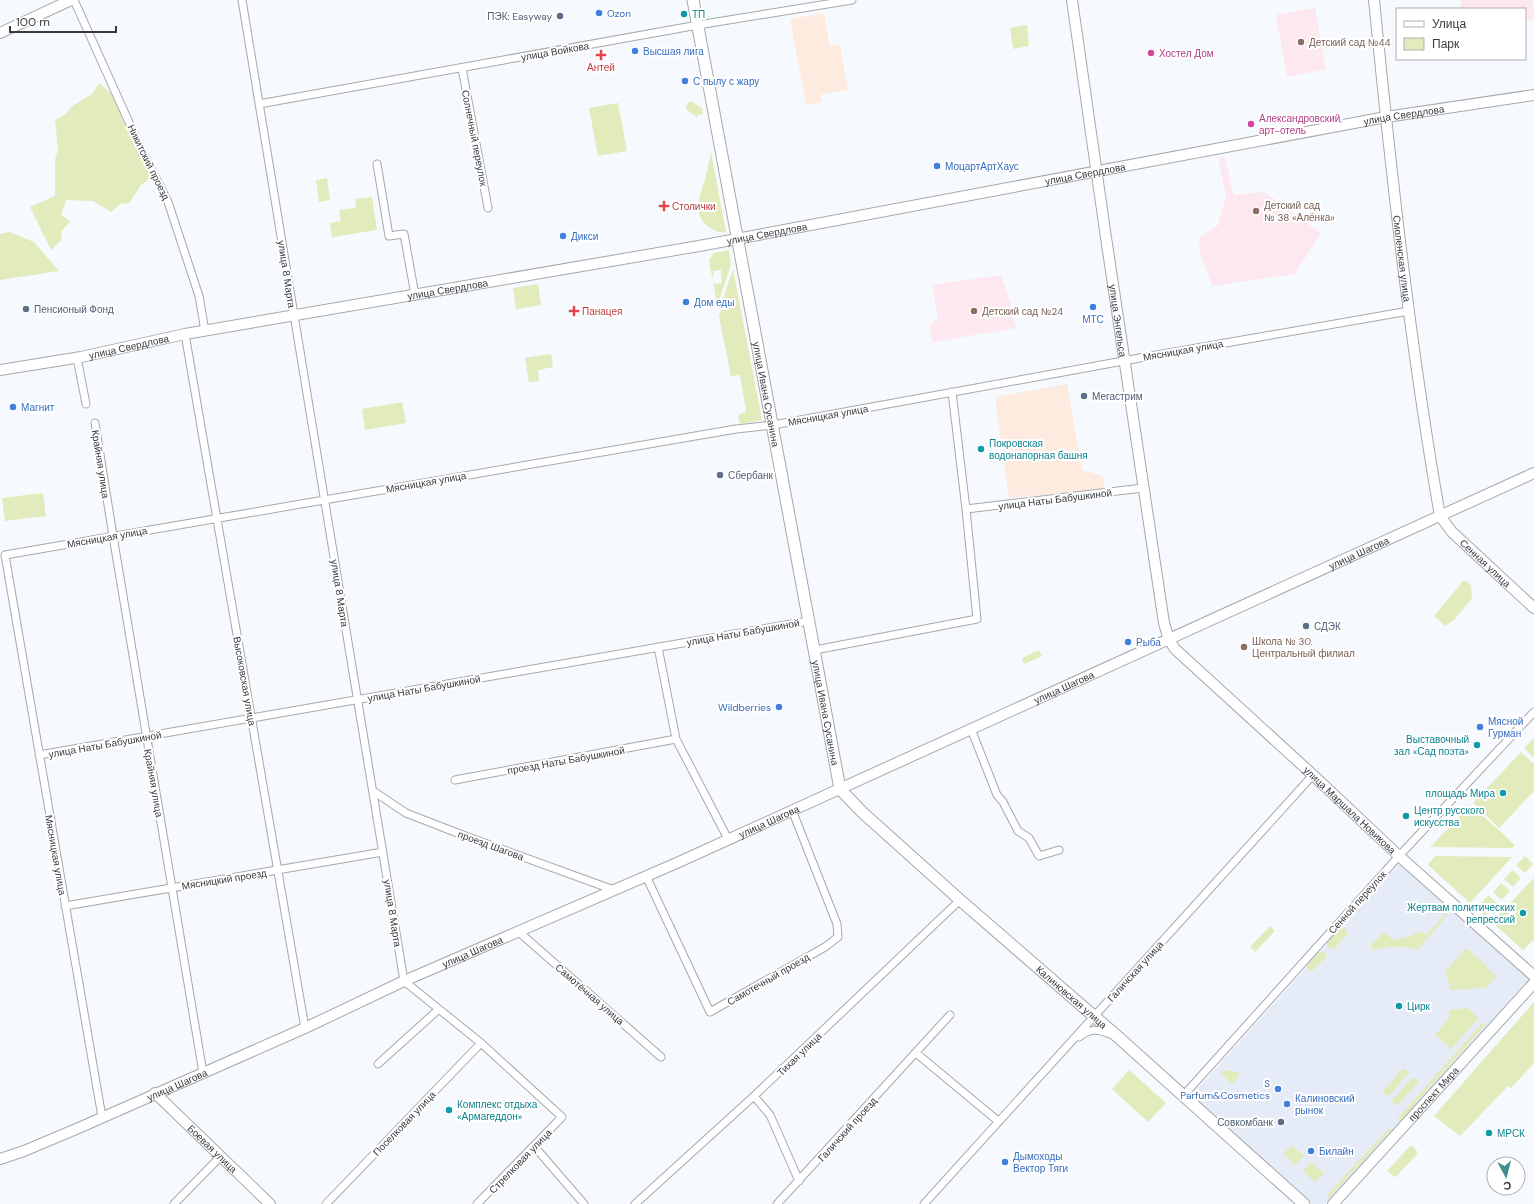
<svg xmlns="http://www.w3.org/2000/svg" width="1534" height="1204" font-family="'DM Sans',sans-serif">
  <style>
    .built { fill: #e6ecf7 }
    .industrial { fill: #fdebe0 }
    .education { fill: #fde8ef }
    .green { fill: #e1ebbb }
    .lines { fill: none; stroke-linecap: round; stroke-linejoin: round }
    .street-casing { stroke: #a6a8ac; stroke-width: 9 }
    .secondary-casing { stroke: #a6a8ac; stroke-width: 12 }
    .primary-casing { stroke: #a6a8ac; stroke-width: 13 }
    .street { stroke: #fff; stroke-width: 7 }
    .secondary { stroke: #fff; stroke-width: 10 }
    .primary { stroke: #fff; stroke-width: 11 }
    .shop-dot { fill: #3f7fe0; stroke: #fff; stroke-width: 1.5 }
    .culture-dot { fill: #0f9aa8; stroke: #fff; stroke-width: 1.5 }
    .service-dot { fill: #5c6f8a; stroke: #fff; stroke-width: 1.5 }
    .education-dot { fill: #8d6e63; stroke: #fff; stroke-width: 1.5 }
    .hotel-dot { fill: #d1479c; stroke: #fff; stroke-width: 1.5 }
    .health-dot { fill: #e0444e; stroke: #fff; stroke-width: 1.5 }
    .labels { text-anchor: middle; stroke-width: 4; stroke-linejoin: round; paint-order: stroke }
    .shop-label { font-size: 10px; fill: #366cbe; stroke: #fff; text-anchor: start }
    .culture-label { font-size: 10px; fill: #0d838f; stroke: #fff; text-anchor: start }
    .service-label { font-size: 10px; fill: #4e5e75; stroke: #fff; text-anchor: start }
    .education-label { font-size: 10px; fill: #785e54; stroke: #fff; text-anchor: start }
    .street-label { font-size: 10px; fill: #393a3c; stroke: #fff }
    .hotel-label { font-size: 10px; fill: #b23c85; stroke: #fff; text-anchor: start }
    .health-label { font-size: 10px; fill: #be3a42; stroke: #fff; text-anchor: start }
  </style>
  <rect width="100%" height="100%" fill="#f6f9fd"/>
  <path class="built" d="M1399,864l131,116 -205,224h-13l-121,-108z"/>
  <path class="industrial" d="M824,13l6,33 10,-2 8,46 -28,5 2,7 -16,3 -16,-86z
    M1067,384l15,86 21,6 2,13 -96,9 -14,-101z"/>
  <path class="education" d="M1459,0h74l1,19 -9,1v-11h-65l1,-8z
    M1315,8l11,61 -39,8 -11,-62z
    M1225,157l9,38 30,-3 57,41 -26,41 -83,12 -12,-34 -1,-14 19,-13 8,-29 -8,-38z
    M1001,275l9,28 6,25 -84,14 -2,-17 8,-6 -6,-34z"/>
  <path class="green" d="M1027,25l2,21 -16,3 -3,-21z
    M99,83l13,11 6,10 4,15 30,58 -11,8 -12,18 -9,1 -9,8 -18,-11 -27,-1 -5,15 9,6 -9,11 1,7 -11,11 -21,-43 25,-11v-36l3,-11 -3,-29 12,-7 4,-6 21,-13z
    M690,101l12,7 1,6 -6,1 1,3 -13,-10z
    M618,103l9,48 -29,5 -9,-48z
    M711,152l15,80c-7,1 -11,-1 -17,-5 -18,-13 -9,-31 -4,-48 3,-9 4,-18 6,-27z
    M327,178l3,22 -11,2 -3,-22z
    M372,197l5,33 -45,7 -2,-14 11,-2 -2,-11 17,-2 -1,-9z
    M9,232l25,10 25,29 -59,9v-46z
    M729,250l2,15 -14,41 -4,-27 2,5 7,-1 -1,-13 -8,1v6h-1l-3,-17 5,-7z
    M733,269l29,151 -22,4 -2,-9 8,-3 -6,-37 -9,1 -12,-60 7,-26z
    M538,284l3,21 -25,4 -3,-21z
    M551,354l2,13 -15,3 1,11 -10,1 -4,-24z
    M402,402l4,21 -41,7 -3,-21z
    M43,493l3,23 -41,5 -3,-23z
    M1464,580l7,5 1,13 -17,21 -10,7 -11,-10z
    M1039,650l3,6 -18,8 -2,-6z
    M1534,738v20l-10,-10z
    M1521,752l13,12v27l-35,37 -26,-25z
    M1471,805l44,40 -3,3 -82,-1z
    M1435,856l77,1 -42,46 -42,-38z
    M1525,856l8,8 -8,9 -9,-8z
    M1513,870l8,8 -8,9 -9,-8z
    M1534,878v61l-11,11 -31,-28z
    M1501,883l9,8 -9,9 -8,-8z
    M1488,895l9,8 -12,13 -8,-7z
    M1446,913l2,1 -30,36c-14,-5 -32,-4 -46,1v-7l12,-12 9,8 17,-4 8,-4h4l4,3z
    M1270,926l5,5 -20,21 -5,-5z
    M1344,928l3,3v4l-13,14 -5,-1 -2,-1v-5l12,-13z
    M1466,948l7,5 -1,1 4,4 1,-2 3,3 -1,1 8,5 -1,2 3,3 1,-1 6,8 -10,11 -37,2v-7l-4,-11z
    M1324,951l3,3 -1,3 -14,14h-3l-2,-2v-4l12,-13z
    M1534,1002v61l-23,25 -3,-2 -48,50 -26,-20z
    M1468,1008l11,10 -28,31 -16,-14 13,-16 2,-9z
    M1483,1022l3,2 -86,97 -2,-3z
    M1403,1068l6,5 -21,24 -6,-5z
    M1129,1070l37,33 -18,19 -36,-33z
    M1224,1070l14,2 2,3 -8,9 -11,-11z
    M1413,1077l6,5 -22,24 -6,-5z
    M1389,1128l2,2 -62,68 -3,-2z
    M1291,1145l13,11 -9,9 -12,-11z
    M1411,1145l6,6v3l-21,23 -3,-1 -6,-5z
    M1311,1162l13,11 -9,9 -12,-11z"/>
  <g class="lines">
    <g class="street-casing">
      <path id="street" d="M74,0l67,149 27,53 31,94 6,35
        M242,0l162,981 77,62 81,74 -85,87
        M462,68l26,140
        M259,104l439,-79 154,-25
        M377,164l12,72 15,-2 11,61
        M185,334l120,694
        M77,358l9,46
        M95,423l18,113 90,537
        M966,509l177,-21
        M658,647l18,92 52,100
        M815,650l162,-31 -11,-110 -14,-117
        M971,729l26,66 6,7 15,29 11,7 10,18 20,-6
        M39,755l770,-134
        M455,780l221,-41
        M373,791l33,22 54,21 154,56
        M646,876l64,136 115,-65 13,-10 -1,-13 -45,-114
        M65,906l318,-54
        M519,932l142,125
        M1079,1037c11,-9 19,-8 31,-3
        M916,1053l82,68
        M378,1064l61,-55
        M754,1096l16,19 29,66
        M1183,1096l216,-240 135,-144
        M102,1117l-97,-562 731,-126 37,-4 361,-66 275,-48
        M534,1146l50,58
        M174,1204l47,-48
        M326,1204l155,-161
        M635,1204l119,-108 206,-196
        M777,1204l173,-189
        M924,1204l389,-429"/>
    </g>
    <g class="secondary-casing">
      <g id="secondary">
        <path id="s1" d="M1072,0c29,208 60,415 92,623l5,17 6,9 138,126 86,81 135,120"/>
        <path id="s2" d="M1374,0c17,172 36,345 66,516l12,16 82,76"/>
        <path d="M0,33l71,-33"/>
        <path id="s3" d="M0,370l81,-13 104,-23 514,-88 687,-129 148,-22"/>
        <path id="s4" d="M155,1093l115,111"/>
        <path id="s5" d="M0,1159l24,-8 57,-24 224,-99 99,-47 275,-119 855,-389"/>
        <path id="s6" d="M1333,1204l201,-221"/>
      </g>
    </g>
    <g class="primary-casing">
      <g id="primary">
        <path id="s7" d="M693,0l147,789 22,23 98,88 158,137 186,167"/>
      </g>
    </g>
    <use href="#street" class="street"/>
    <use href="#secondary" class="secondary"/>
    <use href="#primary" class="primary"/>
  </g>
  <g class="shop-dot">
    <circle cx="599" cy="13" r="4"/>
    <circle cx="635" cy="51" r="4"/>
    <circle cx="685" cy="81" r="4"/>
    <circle cx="937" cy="166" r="4"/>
    <circle cx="563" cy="236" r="4"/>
    <circle cx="686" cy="302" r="4"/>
    <circle cx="1093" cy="307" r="4"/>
    <circle cx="13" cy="407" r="4"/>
    <circle cx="1128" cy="642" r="4"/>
    <circle cx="779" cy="707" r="4"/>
    <circle cx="1480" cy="727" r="4"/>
    <circle cx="1278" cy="1089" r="4"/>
    <circle cx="1287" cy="1104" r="4"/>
    <circle cx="1311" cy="1151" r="4"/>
    <circle cx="1005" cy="1162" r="4"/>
  </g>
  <g class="culture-dot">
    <circle cx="684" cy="14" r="4"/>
    <circle cx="981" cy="449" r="4"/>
    <circle cx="1477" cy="745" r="4"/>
    <circle cx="1503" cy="793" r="4"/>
    <circle cx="1406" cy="816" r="4"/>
    <circle cx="1523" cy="913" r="4"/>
    <circle cx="1399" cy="1006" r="4"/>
    <circle cx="449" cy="1110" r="4"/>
    <circle cx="1489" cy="1133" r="4"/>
  </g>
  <g class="service-dot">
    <circle cx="560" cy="16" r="4"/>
    <circle cx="26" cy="309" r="4"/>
    <circle cx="1084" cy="396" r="4"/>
    <circle cx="720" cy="475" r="4"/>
    <circle cx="1306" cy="626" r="4"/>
    <circle cx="1281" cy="1122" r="4"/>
  </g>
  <g class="education-dot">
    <circle cx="1301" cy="42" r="4"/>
    <circle cx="1256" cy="211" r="4"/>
    <circle cx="974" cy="311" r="4"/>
    <circle cx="1244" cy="647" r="4"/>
  </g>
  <g class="hotel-dot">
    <circle cx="1151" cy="53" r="4"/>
    <circle cx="1251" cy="124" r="4"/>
  </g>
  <g class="health-dot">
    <path d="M599 49h4v4h4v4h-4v4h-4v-4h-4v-4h4z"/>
    <path d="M662 200h4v4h4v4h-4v4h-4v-4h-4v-4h4z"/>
    <path d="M572 305h4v4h4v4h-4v4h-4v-4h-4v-4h4z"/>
  </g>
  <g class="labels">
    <g class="shop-label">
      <text x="607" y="17">Ozon</text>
      <text x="643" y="55">Высшая лига</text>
      <text x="693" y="85">С пылу с жару</text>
      <text x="945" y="170">МоцартАртХаус</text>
      <text x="571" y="240">Дикси</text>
      <text x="694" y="306">Дом еды</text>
      <text x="1093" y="323" text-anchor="middle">МТС</text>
      <text x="21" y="411">Магнит</text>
      <text x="1136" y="646">Рыба</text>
      <text x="771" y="711" text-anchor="end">Wildberries</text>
      <text x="1488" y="725">Мясной<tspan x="1488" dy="12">Гурман</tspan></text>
      <text x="1270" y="1087" text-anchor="end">S<tspan x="1270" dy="12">Parfum&amp;Cosmetics</tspan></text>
      <text x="1295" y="1102">Калиновский<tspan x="1295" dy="12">рынок</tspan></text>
      <text x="1319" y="1155">Билайн</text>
      <text x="1013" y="1160">Дымоходы<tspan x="1013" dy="12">Вектор Тяги</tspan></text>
    </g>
    <g class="culture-label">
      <text x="692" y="18">ТП</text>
      <text x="989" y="447">Покровская<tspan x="989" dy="12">водонапорная башня</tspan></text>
      <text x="1469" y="743" text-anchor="end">Выставочный<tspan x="1469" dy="12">зал «Сад поэта»</tspan></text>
      <text x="1495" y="797" text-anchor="end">площадь Мира</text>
      <text x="1414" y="814">Центр русского<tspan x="1414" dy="12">искусства</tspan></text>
      <text x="1515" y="911" text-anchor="end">Жертвам политических<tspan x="1515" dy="12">репрессий</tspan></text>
      <text x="1407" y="1010">Цирк</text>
      <text x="457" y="1108">Комплекс отдыха<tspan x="457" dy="12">«Армагеддон»</tspan></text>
      <text x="1497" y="1137">МРСК</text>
    </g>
    <g class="service-label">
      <text x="552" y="20" text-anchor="end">ПЭК: Easyway</text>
      <text x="34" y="313">Пенсионый Фонд</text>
      <text x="1092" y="400">Мегастрим</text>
      <text x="728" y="479">Сбербанк</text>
      <text x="1314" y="630">СДЭК</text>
      <text x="1273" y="1126" text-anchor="end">Совкомбанк</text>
    </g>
    <g class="education-label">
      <text x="1309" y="46">Детский сад №44</text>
      <text x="1264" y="209">Детский сад<tspan x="1264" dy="12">№ 38 «Алёнка»</tspan></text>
      <text x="982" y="315">Детский сад №24</text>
      <text x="1252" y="645">Школа № 30.<tspan x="1252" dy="12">Центральный филиал</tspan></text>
    </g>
    <g class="street-label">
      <text transform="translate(555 51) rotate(-10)" y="4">улица Войкова</text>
      <text dy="4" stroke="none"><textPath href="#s3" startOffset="1427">улица Свердлова</textPath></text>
      <text transform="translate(475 138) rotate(79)" y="4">Солнечный переулок</text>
      <text transform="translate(149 162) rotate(64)" y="4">Никитский проезд</text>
      <text dy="4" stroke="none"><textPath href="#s3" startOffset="1103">улица Свердлова</textPath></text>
      <text dy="4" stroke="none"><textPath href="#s3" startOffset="779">улица Свердлова</textPath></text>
      <text dy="4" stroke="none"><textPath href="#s2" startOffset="260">Смоленская улица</textPath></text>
      <text transform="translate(287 274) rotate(81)" y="4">улица 8 Марта</text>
      <text dy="4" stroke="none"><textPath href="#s3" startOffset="455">улица Свердлова</textPath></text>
      <text dy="4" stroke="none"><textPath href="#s1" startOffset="324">улица Энгельса</textPath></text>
      <text dy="4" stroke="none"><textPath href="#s3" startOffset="131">улица Свердлова</textPath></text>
      <text transform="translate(1183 350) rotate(-10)" y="4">Мясницкая улица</text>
      <text dy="4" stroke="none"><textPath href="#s7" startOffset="401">улица Ивана Сусанина</textPath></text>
      <text transform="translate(828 415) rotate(-10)" y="4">Мясницкая улица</text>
      <text transform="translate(101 464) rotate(81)" y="4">Крайняя улица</text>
      <text transform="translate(426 482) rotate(-10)" y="4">Мясницкая улица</text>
      <text transform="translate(1055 499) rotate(-7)" y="4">улица Наты Бабушкиной</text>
      <text transform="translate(107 537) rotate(-10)" y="4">Мясницкая улица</text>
      <text dy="4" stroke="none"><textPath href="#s5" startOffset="1488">улица Шагова</textPath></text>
      <text dy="4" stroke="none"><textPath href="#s2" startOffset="586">Сенная улица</textPath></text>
      <text transform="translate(340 593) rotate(81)" y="4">улица 8 Марта</text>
      <text transform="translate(743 632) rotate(-10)" y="4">улица Наты Бабушкиной</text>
      <text transform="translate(245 681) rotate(80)" y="4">Высоковская улица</text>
      <text dy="4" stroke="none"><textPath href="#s5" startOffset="1164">улица Шагова</textPath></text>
      <text transform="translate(424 688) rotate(-10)" y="4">улица Наты Бабушкиной</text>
      <text dy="4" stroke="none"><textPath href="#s7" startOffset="725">улица Ивана Сусанина</textPath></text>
      <text transform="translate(105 744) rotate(-10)" y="4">улица Наты Бабушкиной</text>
      <text transform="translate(566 760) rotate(-10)" y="4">проезд Наты Бабушкиной</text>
      <text transform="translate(154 783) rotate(80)" y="4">Крайняя улица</text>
      <text dy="4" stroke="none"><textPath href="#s1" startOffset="896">улица Маршала Новикова</textPath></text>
      <text dy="4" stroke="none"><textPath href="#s5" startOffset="840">улица Шагова</textPath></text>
      <text transform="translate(491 845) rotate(20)" y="4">проезд Шагова</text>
      <text transform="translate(56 855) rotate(80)" y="4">Мясницкая улица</text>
      <text transform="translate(224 879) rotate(-9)" y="4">Мясницкий проезд</text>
      <text transform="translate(1357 902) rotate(-48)" y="4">Сенной переулок</text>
      <text transform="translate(393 913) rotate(81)" y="4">улица 8 Марта</text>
      <text dy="4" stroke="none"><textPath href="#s5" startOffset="516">улица Шагова</textPath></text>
      <text transform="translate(1135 971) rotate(-48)" y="4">Галичская улица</text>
      <text transform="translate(768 979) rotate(-30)" y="4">Самотечный проезд</text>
      <text transform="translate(590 994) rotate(41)" y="4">Самотёчная улица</text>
      <text dy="4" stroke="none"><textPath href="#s7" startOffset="1114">Калиновская улица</textPath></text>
      <text transform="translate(799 1054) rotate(-44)" y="4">Тихая улица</text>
      <text dy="4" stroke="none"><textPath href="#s5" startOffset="192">улица Шагова</textPath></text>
      <text dy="4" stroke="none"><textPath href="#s6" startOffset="149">проспект Мира</textPath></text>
      <text transform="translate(404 1123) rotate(-46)" y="4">Поселковая улица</text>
      <text transform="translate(847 1129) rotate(-48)" y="4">Галичский проезд</text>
      <text dy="4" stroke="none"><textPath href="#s4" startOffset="80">Боевая улица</textPath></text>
      <text transform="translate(520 1161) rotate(-46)" y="4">Стрелковая улица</text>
    </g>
    <g class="hotel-label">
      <text x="1159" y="57">Хостел Дом</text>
      <text x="1259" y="122">Александровский,<tspan x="1259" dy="12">арт-отель</tspan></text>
    </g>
    <g class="health-label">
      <text x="601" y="71" text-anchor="middle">Антей</text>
      <text x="672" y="210">Столички</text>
      <text x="582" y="315">Панацея</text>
    </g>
  </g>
  <rect x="1396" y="8" width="130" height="52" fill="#ffffff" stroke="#b0b0b1"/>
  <rect x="1404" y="21" width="20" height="6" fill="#ffffff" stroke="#b0b0b1"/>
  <text x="1432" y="28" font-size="12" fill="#393a3c">Улица</text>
  <rect x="1404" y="38" width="20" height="12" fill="#e1ebbb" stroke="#b0b0b1"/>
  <text x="1432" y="48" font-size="12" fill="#393a3c">Парк</text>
  <g transform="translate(1506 1176) rotate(173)"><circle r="19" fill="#ffffff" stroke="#b0b0b1"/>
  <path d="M0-3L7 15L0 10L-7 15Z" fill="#458d8d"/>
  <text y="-6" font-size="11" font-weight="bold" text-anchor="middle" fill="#393a3c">С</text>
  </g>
  <path d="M10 26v6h106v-6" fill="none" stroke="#393a3c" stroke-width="2"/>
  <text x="16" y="26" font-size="12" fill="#393a3c" stroke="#ffffff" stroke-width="3" paint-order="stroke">100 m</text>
</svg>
